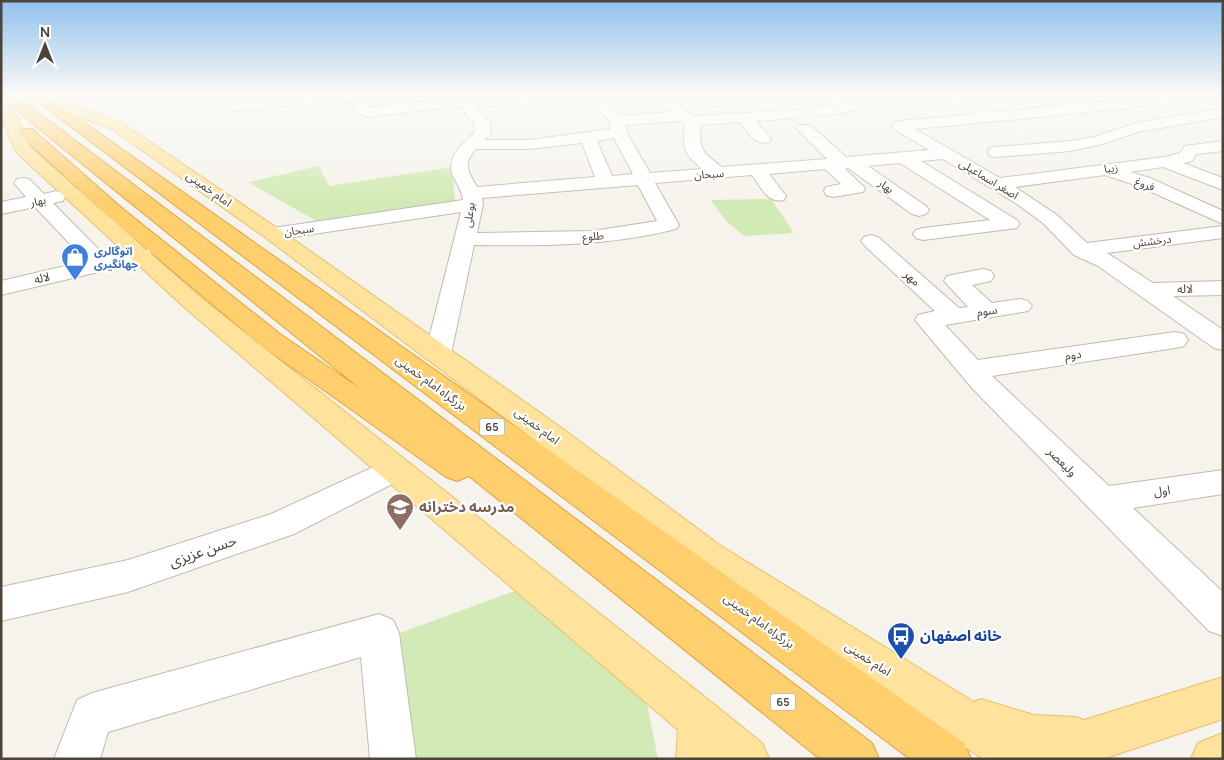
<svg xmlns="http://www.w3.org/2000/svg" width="1224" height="760" font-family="Manrope,'Noto Sans Arabic',sans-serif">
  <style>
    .green { fill: #d2eab5 }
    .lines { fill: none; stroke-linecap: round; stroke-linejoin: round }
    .minor-casing { stroke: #c2bbae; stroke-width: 2 }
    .major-casing { stroke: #e6c16a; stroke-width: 2 }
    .highway-casing { stroke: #e0a43c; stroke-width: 2 }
    .minor { fill: #fff; fill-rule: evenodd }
    .major { fill: #ffe39c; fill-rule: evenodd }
    .highway { fill: #ffcf6e; fill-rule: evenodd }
    .labels { text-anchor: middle; stroke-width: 4.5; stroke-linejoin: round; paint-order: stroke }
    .far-street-label { font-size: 11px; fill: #4b4439; stroke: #fff }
    .far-shop-label { font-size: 11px; font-weight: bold; fill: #366cbe; stroke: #fff; text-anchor: start }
    .shield { fill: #fff; stroke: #817c74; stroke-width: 1 }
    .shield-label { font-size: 11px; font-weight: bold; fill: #4b4439 }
    .street-label { font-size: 12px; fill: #4b4439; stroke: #fff }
    .near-education-label { font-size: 15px; font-weight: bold; fill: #785e54; stroke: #fff; text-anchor: start }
    .near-street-label { font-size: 15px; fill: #4b4439; stroke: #fff }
    .near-transit-label { font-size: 15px; font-weight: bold; fill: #164399; stroke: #fff; text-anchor: start }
  </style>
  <rect width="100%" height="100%" fill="#f6f3ec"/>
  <path class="green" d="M319,166l10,20 123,-19 3,36 -135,20 -72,-41z
    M771,199l23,34 -50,3 -18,-15 -15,-21z
    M520,589l127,114 11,56h-261v-125z"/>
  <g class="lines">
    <g class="minor-casing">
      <path id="minor" d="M308,95h51l7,11 3,2 83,-10 -2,-3h15l3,3 50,-3h80l24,21 49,-4 -13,-17h14l15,18 7,3 102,-6 5,1 2,3 -2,3 -5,1 -40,3 15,18 -2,3c-14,4 -21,-10 -29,-20l-40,3c0,27 1,26 22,42l105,-8 -31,-31 2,-3h12l36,32 83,-7 -35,-21 -3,-3 3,-3 5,-2 78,-7 -30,-16 -2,-3h18l33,17 169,-17h42l-7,4 -90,11 -195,19 85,49 165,-21 15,-4 5,-7 38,-5v10l-27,3 -4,7 -9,2 40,15v12l-60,-23 -33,5 20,6 73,33v13l-85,-38 -33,-11 -90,12 42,28 30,28 136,-17v12l-116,15 46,30 70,-2v14l-50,1 50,34v20l-9,-2 -116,-82 -24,-11 -31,-32 -26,-19 -74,-45 -22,2 96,59 3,4 -3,4 -94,12 -7,-2 -3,-4 3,-4 7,-2 67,-8 -90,-57 -32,3 58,40 3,4 -3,4 -7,2 -7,-2 -64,-46 -3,1 20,19 -2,4 -30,5 -7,-2 -2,-4 2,-4 15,-3 -16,-15 -56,5 17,22 -2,4c-17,4 -23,-13 -32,-25l-97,8 24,42 -3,4c-66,17 -134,17 -202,16l-23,109 -4,6 -9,2 -9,-2 -4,-6 36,-142 -188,28 -7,-2 -3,-4 3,-4 7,-2 190,-28c-1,-8 -5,-15 -9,-22 -10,-21 8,-33 21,-46l-1,-9 -15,-17 -92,11 -12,-5 -8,-13 -110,12 -5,-1 -2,-3 2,-3 5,-1zM584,98l26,23 1,8 -82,11h-44l6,-7 -1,-11 -14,-15zM680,121l4,2c0,25 -3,28 18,46l-52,4 -23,-40 -1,-8zM614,138l19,36 -21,2 -15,-35zM582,143l13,34 -118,10c-9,-16 -15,-23 -1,-38h53zM638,185l19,36 -64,10 -116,2 6,-29 -1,-6z
        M697,95h16l9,8 -2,3h-10z
        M826,95h16l15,12 -2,3c-12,3 -28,7 -40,4l-2,-3 2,-3 22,-4z
        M1223,108v9l-85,15 -35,12 -33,7 -74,6 -6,-1 -2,-4 2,-4 6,-1 74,-6 24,-4 41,-14z
        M23,178l6,1 15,15 12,-3 7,2 2,4 -2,4 -10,2 53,54 35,-8 8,1 3,5 -3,5 -148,35v-14l85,-20 -51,-54 -34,7v-12l25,-5 -12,-14 3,-4z
        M871,235l7,2 81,71 9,-1 -24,-26 3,-5 36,-7 8,2 3,5 -3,5 -19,4 20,18 28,-4 8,2 4,5 -4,5 -83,14 33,35 197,-28 9,2 4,6 -4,6 -9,2 -183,28 117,110 114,-16v24l-90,14 90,84v44l-14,-5 -237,-243 -57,-68 3,-5 17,-4 -71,-66 -3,-4 3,-4z
        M395,457l11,4 5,8 -5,8 -112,57 -166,58 -127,29v-34l127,-27 143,-46z
        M379,614l14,6 6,13 17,126h-46l-9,-102 -253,75 -8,27h-46l23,-59 15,-7z"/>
    </g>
    <g class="major-casing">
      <path id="major" d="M44,95h16l15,11 47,17 158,107 279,196 162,120 253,156 7,-3 53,16 42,2 8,3 139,-43v42l-120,40h-120l-288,-191 -158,-126 -271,-204 -154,-109 -47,-17z
        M1,100l5,1 12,17 11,28 171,151 515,408 47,38 7,16h-93l2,-29 -494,-423 -168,-155 -15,-36z
        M1223,733v26h-32l7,-16z"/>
    </g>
    <g class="highway-casing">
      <path id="highway" d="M1,95h14l857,648 7,16h-59l-351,-283 -12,5 -11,-4 -184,-131 -152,-128 -90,-83 -2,-3 2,-3h12l92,81 156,124 82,56 -361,-292z
        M29,95h16l919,648 7,16h-61z"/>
    </g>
    <use href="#minor" class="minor"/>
    <use href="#major" class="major"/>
    <use href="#highway" class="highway"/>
  </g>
  <linearGradient id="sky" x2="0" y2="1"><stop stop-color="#8fc1ec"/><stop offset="0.47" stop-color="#fbfaf6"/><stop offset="1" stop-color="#fbfaf6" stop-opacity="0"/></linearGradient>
  <rect width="1224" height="201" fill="url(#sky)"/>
  <defs>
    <g id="shop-pin" transform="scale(1.4375)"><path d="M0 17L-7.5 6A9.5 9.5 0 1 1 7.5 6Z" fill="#3f7fe0" stroke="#fff"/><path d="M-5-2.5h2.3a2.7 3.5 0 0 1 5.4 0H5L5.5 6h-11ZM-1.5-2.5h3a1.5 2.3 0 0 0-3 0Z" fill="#fff"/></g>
    <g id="school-pin" transform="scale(1.4375)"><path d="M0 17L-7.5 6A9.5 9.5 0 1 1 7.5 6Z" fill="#8d6e63" stroke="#fff"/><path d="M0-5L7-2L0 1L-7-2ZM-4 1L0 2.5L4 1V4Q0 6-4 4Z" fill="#fff"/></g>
    <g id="bus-pin" transform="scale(1.4375)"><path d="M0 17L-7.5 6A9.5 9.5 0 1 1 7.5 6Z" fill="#1a4fb4" stroke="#fff"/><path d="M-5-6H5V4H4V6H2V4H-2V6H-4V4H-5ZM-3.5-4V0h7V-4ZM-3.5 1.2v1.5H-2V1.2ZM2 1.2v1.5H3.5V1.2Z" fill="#fff"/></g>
  </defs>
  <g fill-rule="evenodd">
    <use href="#shop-pin" x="75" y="257"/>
    <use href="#school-pin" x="400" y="507"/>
    <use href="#bus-pin" x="901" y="636"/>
  </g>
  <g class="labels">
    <g class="far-street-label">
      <text transform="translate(1111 168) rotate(-7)" y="4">زیبا</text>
      <text transform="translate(709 174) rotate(-4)" y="4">سبحان</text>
      <text transform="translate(989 179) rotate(31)" y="4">اصغر اسماعیلی</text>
      <text transform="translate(1145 184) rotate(21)" y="4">فروغ</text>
      <text transform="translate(886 186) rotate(35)" y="4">بهار</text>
      <text transform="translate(38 201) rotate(-11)" y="4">بهار</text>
      <text transform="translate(469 215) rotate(-82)" y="4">بوعلی</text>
      <text transform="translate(299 230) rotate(-8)" y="4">سبحان</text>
      <text transform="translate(593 236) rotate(-5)" y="4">طلوع</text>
      <text transform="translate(1152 241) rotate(-7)" y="4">درخشش</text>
    </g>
    <g class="far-shop-label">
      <text x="94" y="255">اتوگالری<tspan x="94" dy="13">جهانگیری</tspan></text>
    </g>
    <g class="shield">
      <rect x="479.5" y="418.5" width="25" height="17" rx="4"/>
      <rect x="770.5" y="693.5" width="25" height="17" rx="4"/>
    </g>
    <g class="shield-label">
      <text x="492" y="431">65</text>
      <text x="783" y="706">65</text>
    </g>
    <g class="street-label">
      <text transform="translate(209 189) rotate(35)" y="4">امام خمینی</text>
      <text transform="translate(42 278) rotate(-13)" y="4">لاله</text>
      <text transform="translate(912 278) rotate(42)" y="4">مهر</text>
      <text transform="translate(1185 289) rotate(-2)" y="4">لاله</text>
      <text transform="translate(987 311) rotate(-8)" y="4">سوم</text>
      <text transform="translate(1073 355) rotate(-8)" y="4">دوم</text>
      <text transform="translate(431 383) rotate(36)" y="4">بزرگراه امام خمینی</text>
      <text transform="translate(537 426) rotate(37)" y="4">امام خمینی</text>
      <text transform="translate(1062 462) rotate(45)" y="4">ولیعصر</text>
      <text transform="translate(1162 491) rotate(-8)" y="4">اول</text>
      <text transform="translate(759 621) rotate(36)" y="4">بزرگراه امام خمینی</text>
      <text transform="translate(868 659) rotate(33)" y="4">امام خمینی</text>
    </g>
    <g class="near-education-label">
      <text x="419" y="512">مدرسه دخترانه</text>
    </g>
    <g class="near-street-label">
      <text transform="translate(203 551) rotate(-19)" y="5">حسن عزیزی</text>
    </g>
    <g class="near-transit-label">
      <text x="920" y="641">خانه اصفهان</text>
    </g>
  </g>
  <rect width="1224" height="760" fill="none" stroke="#4b4439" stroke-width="5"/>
  <g transform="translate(45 45)" stroke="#ffffff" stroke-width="4" paint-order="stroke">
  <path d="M0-4L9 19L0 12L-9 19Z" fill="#4b4439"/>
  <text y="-8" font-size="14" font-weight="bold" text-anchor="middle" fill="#4b4439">N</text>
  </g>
</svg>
